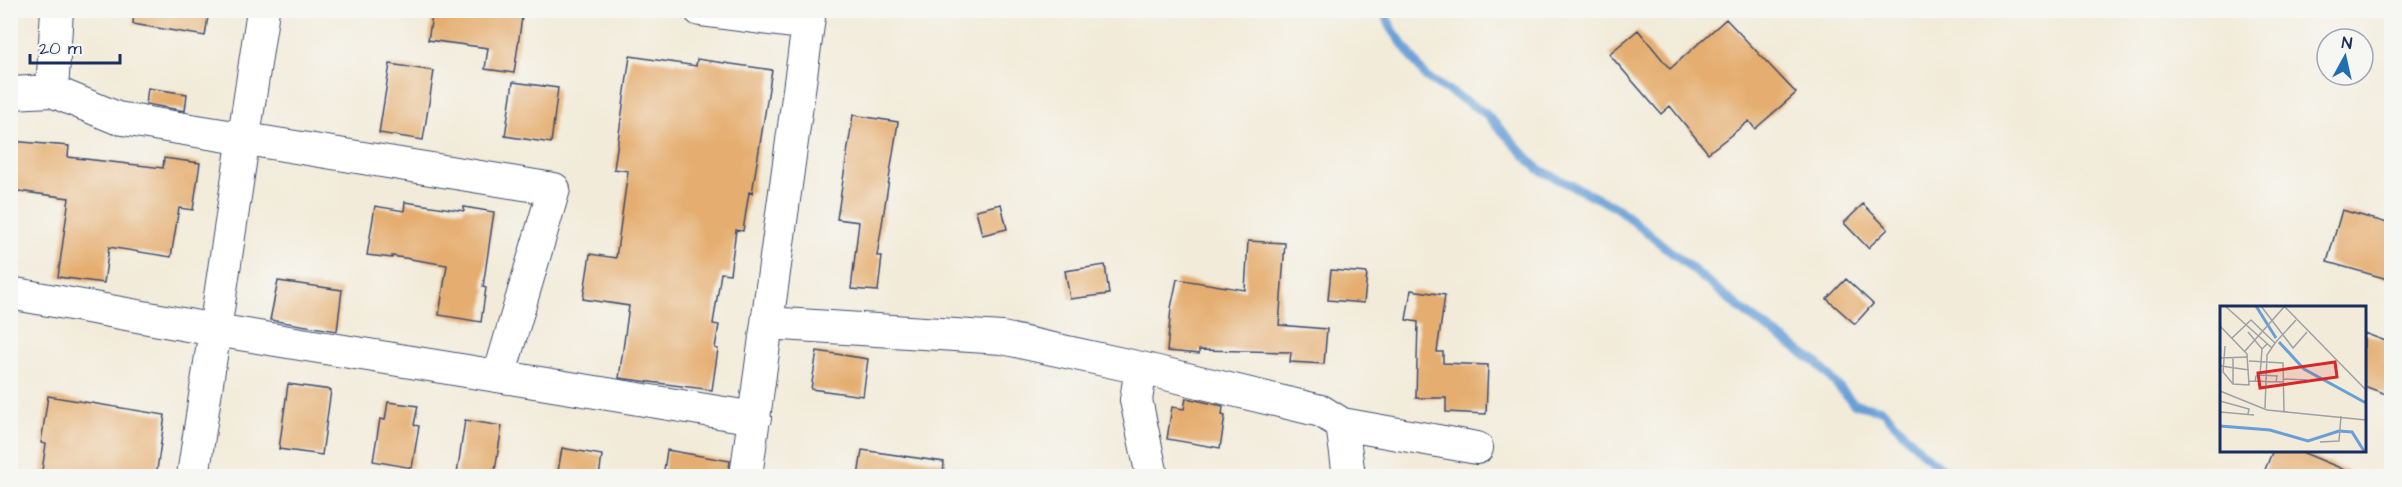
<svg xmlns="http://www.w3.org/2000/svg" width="2402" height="487" font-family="'Architects Daughter',sans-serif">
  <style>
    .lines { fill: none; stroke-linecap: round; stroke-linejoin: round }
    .stream { stroke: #689fd6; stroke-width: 9 }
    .building { fill: #e5ad70 }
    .minor-casing { stroke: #3b4b70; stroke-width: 34 }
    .minor { stroke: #fff; stroke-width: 32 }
    .inset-river { fill: none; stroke: #689fd6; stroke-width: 3 }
    .inset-road { fill: none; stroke: #9ca0a8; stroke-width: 1.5 }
    .view { fill: #d62828; fill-opacity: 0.15; stroke: #d62828; stroke-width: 3 }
    .inset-edge { fill: none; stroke: #1b2f5e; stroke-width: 3 }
  </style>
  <rect width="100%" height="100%" fill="#f6f6f2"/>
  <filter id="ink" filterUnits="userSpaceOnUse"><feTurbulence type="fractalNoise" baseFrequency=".0167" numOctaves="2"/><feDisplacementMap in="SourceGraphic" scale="12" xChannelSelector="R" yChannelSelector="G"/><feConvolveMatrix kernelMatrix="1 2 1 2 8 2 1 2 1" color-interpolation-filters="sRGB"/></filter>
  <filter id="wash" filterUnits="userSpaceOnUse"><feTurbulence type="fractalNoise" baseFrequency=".008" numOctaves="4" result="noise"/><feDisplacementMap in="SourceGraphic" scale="24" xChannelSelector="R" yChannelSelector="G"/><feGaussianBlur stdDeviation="1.35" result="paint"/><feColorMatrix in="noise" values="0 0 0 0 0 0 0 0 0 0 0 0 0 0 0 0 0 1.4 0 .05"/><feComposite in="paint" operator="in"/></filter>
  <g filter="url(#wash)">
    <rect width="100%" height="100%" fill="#f2ebd9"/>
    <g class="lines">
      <path class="stream" d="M1383,10l9,19 34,48 59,36 53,56 79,39 133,108 67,47 37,41 28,6 42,44 28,22"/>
    </g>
    <g id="blocks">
      <path class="building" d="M134,10h75l-4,26 -72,-12z
        M433,10h90l-9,63 -29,-4 3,-21 -60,-8z
        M1726,19l70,74 -41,36 -6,-8 -41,32 -38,-47 -9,8 -52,-60 29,-24 32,39z
        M630,56l66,10 1,-7 75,11 -20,123 -3,-1 -6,39 -7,-1 -6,44 -9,-1 -8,51 6,1 -4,23 3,1 -6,41 -93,-12 10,-72 -46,-7 7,-45 26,4 12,-87 -14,-2z
        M390,64l44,7 -11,69 -44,-7z
        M513,82l45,6 -7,55 -46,-7z
        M148,88l39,6 -2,17 -39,-7z
        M853,115l45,7 -21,134h5l-4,35 -27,-2 8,-67 -22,-3z
        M10,141l59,5 -1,11 95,11 1,-10 36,5 -7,47 -14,-2 -8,49 -62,-10 -5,36 -46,-6 11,-79 -59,-8z
        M405,202l59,9v-4l30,5 -11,75 3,1 -5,34 -42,-7 8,-50 -55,-9v2l-25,-3 8,-49 29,5z
        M1001,204l6,25 -25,6 -6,-25z
        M1863,204l25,25 -20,19 -24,-25z
        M2342,210l49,14v56l-64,-18z
        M1248,241l37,2 -6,82 48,4 -3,35 -34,-2 1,-10 -92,-2v4l-32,-3 4,-43 6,-29 68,11z
        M1105,265l4,29 -39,5 -5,-28z
        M1331,270l36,3 -3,30 -36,-3z
        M1846,279l27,25 -18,20 -28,-25z
        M278,281l64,9 -5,41 -67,-11z
        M1411,290l34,5 -8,57h6v11l45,2 -2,49 -40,-2v-14h-30l2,-76 -12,-2z
        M2364,333l27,10v53l-27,-10z
        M817,351l51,8 -5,37 -52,-7z
        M288,384l43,6 -9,65 -43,-6z
        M48,396l117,19 -9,62h-115l5,-33 -5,-1z
        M1186,398l37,8 -1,9 3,1 -5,32 -53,-9 5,-32 12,2z
        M388,402l30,4 -4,19 5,1 -7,42 -39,-7 7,-42 5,1z
        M465,420l37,6 -8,51 -37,-3z
        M562,448l40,7 -3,22h-42z
        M667,450l63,11 -2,16h-65z
        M862,450l82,12 -1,15h-85z
        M2273,450h24l65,27h-100z"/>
    </g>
  </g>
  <g filter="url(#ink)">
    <use href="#blocks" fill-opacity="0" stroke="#3b4b70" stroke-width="1.5"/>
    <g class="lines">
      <g class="minor-casing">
        <path id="minor" d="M700,10l108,14
          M52,91l5,-81
          M10,93l42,-2 65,27 437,71 -55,187
          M10,293l205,37 540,88
          M767,323l235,15 139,30 180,43 21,13 135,24
          M1141,368l-5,32 16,76
          M1342,424l7,52
          M193,476l70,-466
          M746,476l64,-466"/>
      </g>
      <use href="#minor" class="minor"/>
    </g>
  </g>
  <g transform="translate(2220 306)">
    <rect width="146" height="146" fill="#f2ebd9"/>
    <path class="inset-river" d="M36,0l20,32M59,36l25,27 62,34M0,120l50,4 38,11 31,-10 13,1 12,19"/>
    <path class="inset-road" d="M5,0l47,42M41,0l32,42 14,-16M64,0l82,84M0,20l27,28 2,31 -16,-1v-26M28,26l14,17 5,-5M12,32l19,-18 24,23 -8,12 -2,53M55,37l21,-23M5,40l-2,26 10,12M25,45l39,-44M0,52l28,-1M29,55l34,2 1,48M1,60l28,4M40,69l2,-26M64,73l23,1M29,75l35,1M35,76l1,-6 4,-1 17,1 -1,6M0,85l47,19 99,10M0,95l29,8 -1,5M0,106l34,3M100,136l19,-1 2,-25"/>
    <path class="view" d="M115,56l2,15 -77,11 -2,-15z"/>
    <rect width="146" height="146" class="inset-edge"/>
  </g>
  <rect width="2402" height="487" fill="none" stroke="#f6f6f2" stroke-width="36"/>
  <g transform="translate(2345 57) rotate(8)"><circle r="28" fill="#f6f6f2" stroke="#9ea6b7" stroke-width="1.5"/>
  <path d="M0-4.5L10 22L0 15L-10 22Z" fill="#1f6fb2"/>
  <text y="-9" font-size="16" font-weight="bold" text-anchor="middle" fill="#1b2f5e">N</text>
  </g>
  <path d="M30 54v9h90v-9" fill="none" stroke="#1b2f5e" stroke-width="3"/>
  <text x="39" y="54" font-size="18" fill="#1b2f5e" stroke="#f6f6f2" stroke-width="4.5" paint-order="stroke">20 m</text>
</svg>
